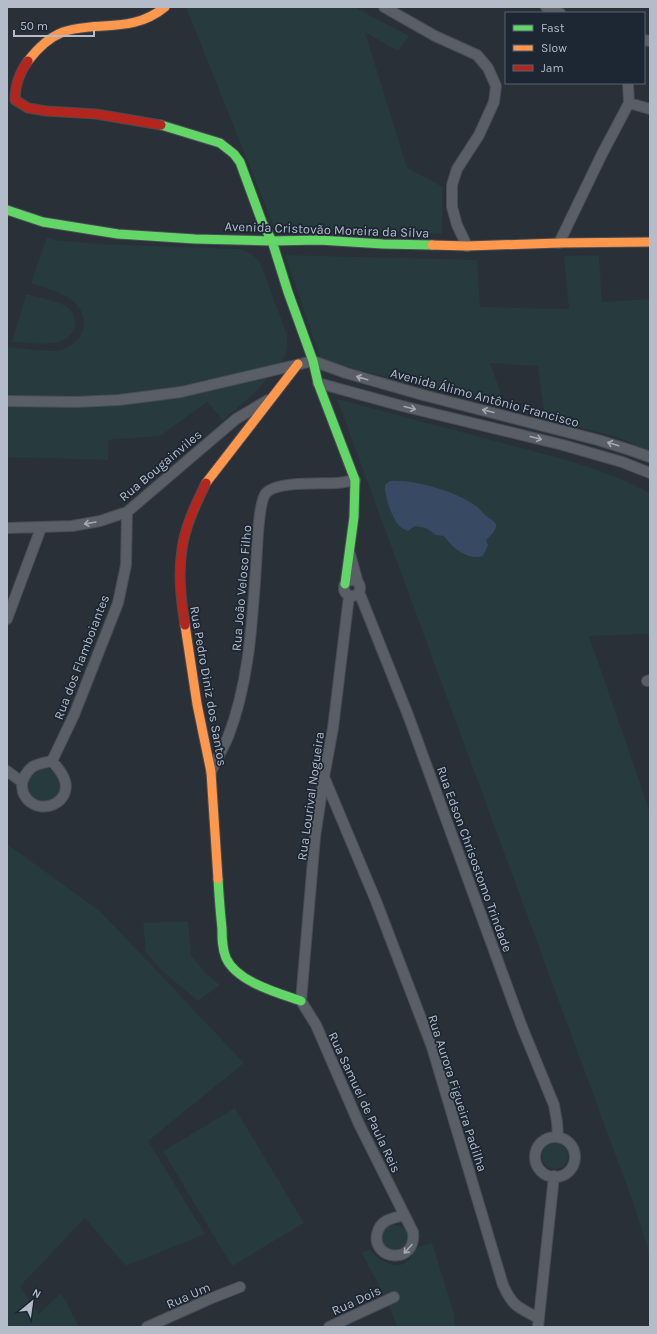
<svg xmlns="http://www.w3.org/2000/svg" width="657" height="1334" font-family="Karla,sans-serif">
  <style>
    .green { fill: #273a3e }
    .water { fill: #384963 }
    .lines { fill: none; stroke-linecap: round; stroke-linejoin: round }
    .street-casing { stroke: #484c53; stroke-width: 12 }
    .fast-casing { stroke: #484c53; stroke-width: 11 }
    .slow-casing { stroke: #484c53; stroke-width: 11 }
    .jam-casing { stroke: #484c53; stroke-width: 11 }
    .street { stroke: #5a5e66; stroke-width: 10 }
    .fast { stroke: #63d668; stroke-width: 9 }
    .slow { stroke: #ff974d; stroke-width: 9 }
    .jam { stroke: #b3261e; stroke-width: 9 }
    .oneway { stroke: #a2a9b5 }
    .labels { text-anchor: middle; stroke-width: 3.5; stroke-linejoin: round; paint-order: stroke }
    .street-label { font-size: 13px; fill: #b4bcc9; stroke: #1d2633 }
  </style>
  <rect width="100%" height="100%" fill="#2a3038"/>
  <path class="green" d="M186,7h171l1,2 51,27 -11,15 -33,-19 42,136 36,19 -1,47 -168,-7z
    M47,237l7,3 44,4 142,5c8,3 14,6 20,13l24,65 3,9v9l-1,8 -4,8 -28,33 -31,26 -16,-18 -47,34 -52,4v20l-101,-3v-110c15,1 42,6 55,3 9,-3 17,-10 20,-18 3,-5 2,-10 1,-15 -4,-22 -34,-27 -52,-34z
    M285,255l192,5 3,47 89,2 -5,-53 35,-1 3,47 48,-3v152l-33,-14 -72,-19 -7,-52 -48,-3 16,45 -185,-48z
    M26,294c10,3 33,7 41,13 6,4 8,9 8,16 -2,28 -44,20 -63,19z
    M337,399l226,60c30,9 59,19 87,34v141l-61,2 61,176v443l-16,-50z
    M45,767c11,3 23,16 14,28 -2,2 -5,5 -7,7l-17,-1c-14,-16 -11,-28 10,-34z
    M7,844l93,67 144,152 -96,78 57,93 -79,32 -41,-48 -65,68 19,28 22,-21 18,34h-72z
    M188,921l3,34 13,17 16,13 -22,16 -36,-30 -16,-19 -3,-29z
    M235,1108l69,115 -72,43 -69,-115z
    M542 1156a13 13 0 1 1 26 0a13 13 0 1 1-26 0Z
    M382 1238a13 13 0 1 1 26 0a13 13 0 1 1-26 0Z
    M432,1243l22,70 1,14h-58l-8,-22 -27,-52 7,-3c10,9 22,20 36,13 6,-3 7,-11 12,-15 3,-3 11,-3 15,-5z"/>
  <path class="water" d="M390,481c24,-2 67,11 86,25 3,2 6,6 9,9 3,3 10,5 11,10 1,5 -6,11 -10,15l2,5 -5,11c-16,5 -31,-9 -39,-20l-8,-1 -10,-7 -11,-2 -7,5c-2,-1 -4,-2 -6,-3 -9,-5 -18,-33 -17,-43z"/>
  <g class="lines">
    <g class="street-casing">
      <path id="street" d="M384,7l51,29 42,19 11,13 8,18 -2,16 -15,33 -22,34 -5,16v22l5,18 10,21
        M546,7l14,6
        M644,40l6,1
        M629,103l21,6
        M559,243l43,-89 27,-51 -1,-20
        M318,383l84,23 161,39 59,17 28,11
        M7,401l69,1 43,-2 62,-8 132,-31 33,12 77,22 175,45 32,10 20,7
        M7,528l65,-2 28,-5 27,-9 109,-93 32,-19
        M350,554l8,29
        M344 588a8 8 0 1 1 16 0a8 8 0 1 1-16 0Z
        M359,592l49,123 114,312 32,78 3,17 1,15
        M349,596l-16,132 -9,49 -9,60 -14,164 15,24 43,99 54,108c4,33 -41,29 -36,2 1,-5 4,-10 9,-13 5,-3 12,-4 18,-6
        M7,619l34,-91
        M647,681l3,-1
        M52,761l22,-46 44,-112 8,-38 1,-53
        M52,761c5,6 11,12 13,20 6,21 -23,35 -38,18 -2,-3 -3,-4 -4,-7 -1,-5 -2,-8 0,-12 6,-15 14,-16 29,-19z
        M7,771l15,11
        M211,772c5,-12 12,-23 17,-35 21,-54 24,-113 28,-170 1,-14 2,-65 10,-74 11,-12 55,-9 71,-10 6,0 12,-2 18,-3
        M324,777l52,124 56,146 71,238c10,22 15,22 35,33
        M535 1157a20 20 0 1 1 40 0a20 20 0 1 1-40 0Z
        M147,1327l65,-29 28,-11
        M329,1327l65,-30
        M538,1327l16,-151"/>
    </g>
    <g class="fast-casing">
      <path id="fast" d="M161,125l59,18 14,11 6,8 22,60 10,19 16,51 25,69 5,22 37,97 -1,37 -9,67
        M7,210l36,12 75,12 77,5 77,2 47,-1 64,4 49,1
        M218,879c1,16 2,32 4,49 0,10 0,20 4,30 11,24 52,35 75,43"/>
    </g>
    <g class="slow-casing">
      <path id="slow" d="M28,61c9,-12 20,-23 35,-29 8,-3 18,-4 27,-5 28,-2 52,-1 75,-20
        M432,245l35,1 92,-3 91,-1
        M206,483l92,-119
        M185,625l12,79 14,68 7,107"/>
    </g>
    <g class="jam-casing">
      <path id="jam" d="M28,61c-9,12 -13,24 -13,39l13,8 18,3 50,3 65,11
        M185,625c-4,-25 -7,-50 -3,-76 3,-23 14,-45 24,-66"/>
    </g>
    <use href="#street" class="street"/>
    <use href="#fast" class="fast"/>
    <use href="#slow" class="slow"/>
    <use href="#jam" class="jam"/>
  </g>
  <defs><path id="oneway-shaft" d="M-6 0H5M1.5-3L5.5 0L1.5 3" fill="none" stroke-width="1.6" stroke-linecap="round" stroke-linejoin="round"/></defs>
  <g class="oneway">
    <use href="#oneway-shaft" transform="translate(362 378) rotate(-164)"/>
    <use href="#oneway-shaft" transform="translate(410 408) rotate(14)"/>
    <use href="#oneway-shaft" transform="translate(488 411) rotate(-166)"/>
    <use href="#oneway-shaft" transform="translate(536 438) rotate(15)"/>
    <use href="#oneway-shaft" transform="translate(613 444) rotate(-163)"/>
    <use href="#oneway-shaft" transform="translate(90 523) rotate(170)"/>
    <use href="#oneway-shaft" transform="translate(408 1249) rotate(132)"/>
  </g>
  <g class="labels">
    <g class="street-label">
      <text transform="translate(327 229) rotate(2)" y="5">Avenida Cristovão Moreira da Silva</text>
      <text transform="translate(485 397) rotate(15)" y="5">Avenida Álimo Antônio Francisco</text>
      <text transform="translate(160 465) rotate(-40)" y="5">Rua Bougainviles</text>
      <text transform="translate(241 588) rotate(-85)" y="5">Rua João Veloso Filho</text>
      <text transform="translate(81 657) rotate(-69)" y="5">Rua dos Flamboiantes</text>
      <text transform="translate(209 686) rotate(80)" y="5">Rua Pedro Diniz dos Santos</text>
      <text transform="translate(310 796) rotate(-82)" y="5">Rua Lourival Nogueira</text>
      <text transform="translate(475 859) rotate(70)" y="5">Rua Edson Chrisostomo Trindade</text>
      <text transform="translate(458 1093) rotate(72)" y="5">Rua Aurora Figueira Padilha</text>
      <text transform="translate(365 1102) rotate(65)" y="5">Rua Samuel de Paula Reis</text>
      <text transform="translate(188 1295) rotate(-24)" y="5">Rua Um</text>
      <text transform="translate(356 1300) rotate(-25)" y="5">Rua Dois</text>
    </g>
  </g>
  <rect width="657" height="1334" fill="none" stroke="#b4bcc9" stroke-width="16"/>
  <rect x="505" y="12" width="140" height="72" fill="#1d2633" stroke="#59626f"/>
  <rect x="513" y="25" width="20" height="6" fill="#63d668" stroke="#59626f"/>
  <text x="541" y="32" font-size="12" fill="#b4bcc9">Fast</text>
  <rect x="513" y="45" width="20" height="6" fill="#ff974d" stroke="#59626f"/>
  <text x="541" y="52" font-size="12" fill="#b4bcc9">Slow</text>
  <rect x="513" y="65" width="20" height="6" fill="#b3261e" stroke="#59626f"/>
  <text x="541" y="72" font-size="12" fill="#b4bcc9">Jam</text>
  <g transform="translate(32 1302) rotate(29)" stroke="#1d2633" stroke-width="3" paint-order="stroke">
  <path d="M0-3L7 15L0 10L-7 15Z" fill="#b4bcc9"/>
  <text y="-6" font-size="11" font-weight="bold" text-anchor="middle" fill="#b4bcc9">N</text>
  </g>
  <path d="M14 30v6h80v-6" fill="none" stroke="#b4bcc9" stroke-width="2"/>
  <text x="20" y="30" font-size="12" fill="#b4bcc9" stroke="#1d2633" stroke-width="3" paint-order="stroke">50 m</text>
</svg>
